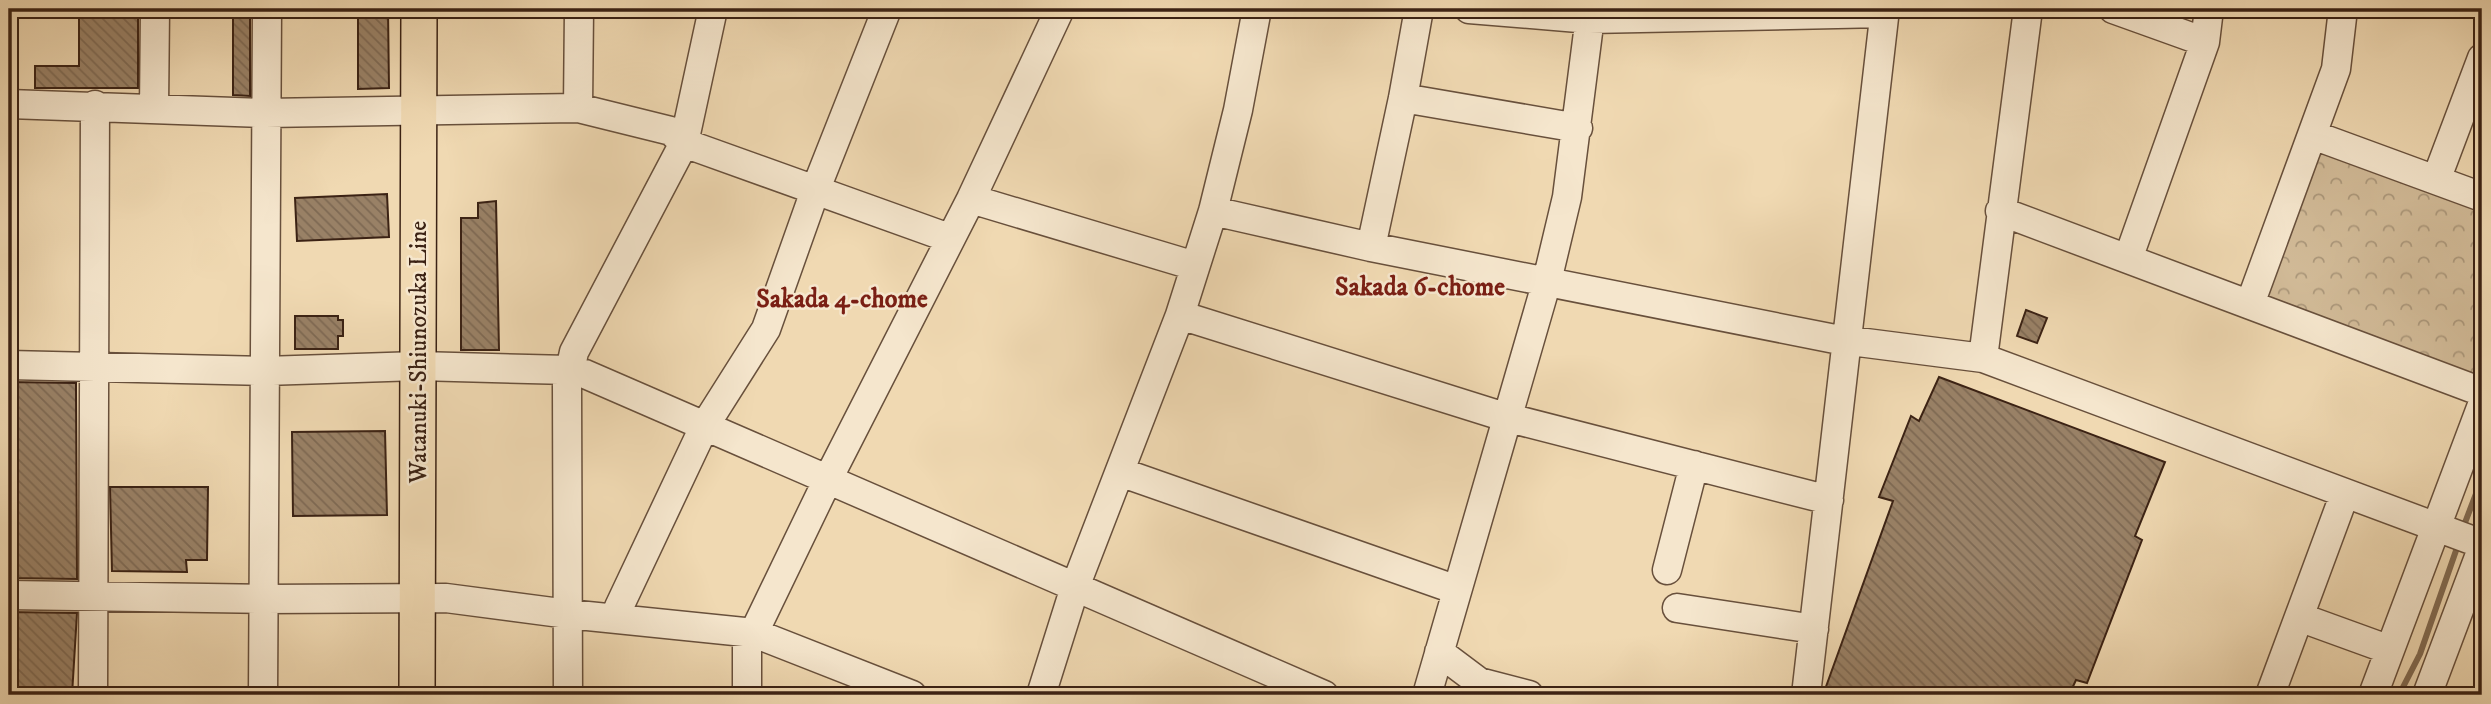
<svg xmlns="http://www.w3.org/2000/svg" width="2491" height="704" font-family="'IM FELL DW Pica',serif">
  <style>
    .park { fill: url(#park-crowns); stroke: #866e56; stroke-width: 2 }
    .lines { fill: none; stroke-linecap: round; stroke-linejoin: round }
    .stream { stroke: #826b52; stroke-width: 6 }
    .building { fill: url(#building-back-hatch); stroke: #3b2214; stroke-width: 2 }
    .minor-casing { stroke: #68503c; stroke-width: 31 }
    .major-casing { stroke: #3b2214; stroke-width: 38 }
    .minor { stroke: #f5e6cd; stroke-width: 28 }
    .major { stroke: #f0d9b2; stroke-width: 35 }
    .labels { text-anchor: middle; stroke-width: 5; stroke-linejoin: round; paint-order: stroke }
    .street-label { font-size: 24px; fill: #3b2214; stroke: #f5e6cd }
    .neighbourhood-label { font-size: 26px; font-weight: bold; fill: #7a1f14; stroke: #f5e6cd }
  </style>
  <defs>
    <pattern id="park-crowns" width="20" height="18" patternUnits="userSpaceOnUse" patternTransform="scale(1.75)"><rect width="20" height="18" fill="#d1ba97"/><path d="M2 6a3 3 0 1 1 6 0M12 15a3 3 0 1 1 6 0" fill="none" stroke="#ab977a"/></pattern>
    <pattern id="building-back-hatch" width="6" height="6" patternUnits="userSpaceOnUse" patternTransform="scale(1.75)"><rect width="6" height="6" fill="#998166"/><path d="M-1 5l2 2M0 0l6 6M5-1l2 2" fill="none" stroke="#7e6953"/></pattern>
  </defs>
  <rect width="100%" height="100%" fill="#f0d9b2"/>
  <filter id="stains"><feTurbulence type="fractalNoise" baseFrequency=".00286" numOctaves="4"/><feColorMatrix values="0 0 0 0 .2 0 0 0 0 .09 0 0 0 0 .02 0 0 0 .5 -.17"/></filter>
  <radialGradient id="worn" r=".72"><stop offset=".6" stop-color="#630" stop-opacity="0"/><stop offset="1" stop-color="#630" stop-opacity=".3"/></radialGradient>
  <path class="park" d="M2323,149l159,60v169l-213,-78 -4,-5 51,-143z"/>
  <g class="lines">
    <path class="stream" d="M2463,528l19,-50
      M2399,695l21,-41 39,-112"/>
  </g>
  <path class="building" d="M79,9h59v79h-103v-22h44z
    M233,9h17v87l-17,-1z
    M358,9h30l1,79 -31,1z
    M387,194l2,43 -92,4 -2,-43z
    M496,201l3,149h-38v-132h17v-15z
    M2026,310l21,8 -10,25 -20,-7z
    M295,316h43v4h5v16h-5v13h-43z
    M1939,377l226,85 -30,74 7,4 -55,143 -11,-3 -7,15h-246l70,-194 -14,-4 32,-81 8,5z
    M9,382l67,1 1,196 -68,-1z
    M385,431l2,84 -94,1 -1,-84z
    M110,487h98l-1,73h-21l1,12 -75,-1z
    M9,612l68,1 -5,82h-63z"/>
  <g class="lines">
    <g class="minor-casing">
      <path id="minor" d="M1469,9l121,10 294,-6
        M2113,9l92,33
        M1403,98l175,30
        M9,104l257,9 312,-5 93,23 13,12 265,95
        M154,108l1,-99
        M578,108l1,-99
        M2313,135l169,62
        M2436,180l46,-122
        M971,199l224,67
        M1213,211l158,36 464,92 148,19 499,186
        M2000,211l482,181
        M1371,247l32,-149 16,-89
        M2128,259l77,-217 4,-33
        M2250,304l86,-235 7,-60
        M1180,315l325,102 324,83
        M1983,358l45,-349
        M9,365l256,6 153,-5 151,4 16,4 739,321
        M1120,472l337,118
        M1667,570l27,-105
        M9,595l256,4 181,-1 122,16 186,19 158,62
        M1677,608l137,21
        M2299,617l91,33
        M618,618l1,-11 85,-180 62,-98 49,-138 72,-182
        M1439,652l40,30 50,13
        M93,695l2,-590
        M263,695l4,-686
        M568,695l-1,-310 7,-33 110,-209 29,-134
        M747,695v-48l81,-168 143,-280 89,-190
        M1041,695l34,-108 105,-272 33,-104 25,-101 19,-101
        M1427,695l120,-414 20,-84 24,-188
        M1806,695l79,-686
        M2270,695l75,-202
        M2373,695l109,-290
        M2427,695l55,-146"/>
    </g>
    <g class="major-casing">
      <path id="major" d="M417,695l2,-686"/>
    </g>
    <use href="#minor" class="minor"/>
    <use href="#major" class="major"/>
  </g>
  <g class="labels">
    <g class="street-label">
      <text transform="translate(418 352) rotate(-90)" y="8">Watanuki-Shiunozuka Line</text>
    </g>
    <g class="neighbourhood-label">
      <text x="1420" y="295">Sakada 6-chome</text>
      <text x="842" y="307">Sakada 4-chome</text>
    </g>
  </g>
  <rect width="2491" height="704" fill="none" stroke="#f0d9b2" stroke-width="35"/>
  <rect x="10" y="10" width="2470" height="683" fill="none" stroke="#3b2214" stroke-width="3.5"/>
  <rect x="18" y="18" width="2456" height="669" fill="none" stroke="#3b2214" stroke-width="2"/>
  <rect width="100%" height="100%" filter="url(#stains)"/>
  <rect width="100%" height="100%" fill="url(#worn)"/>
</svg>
